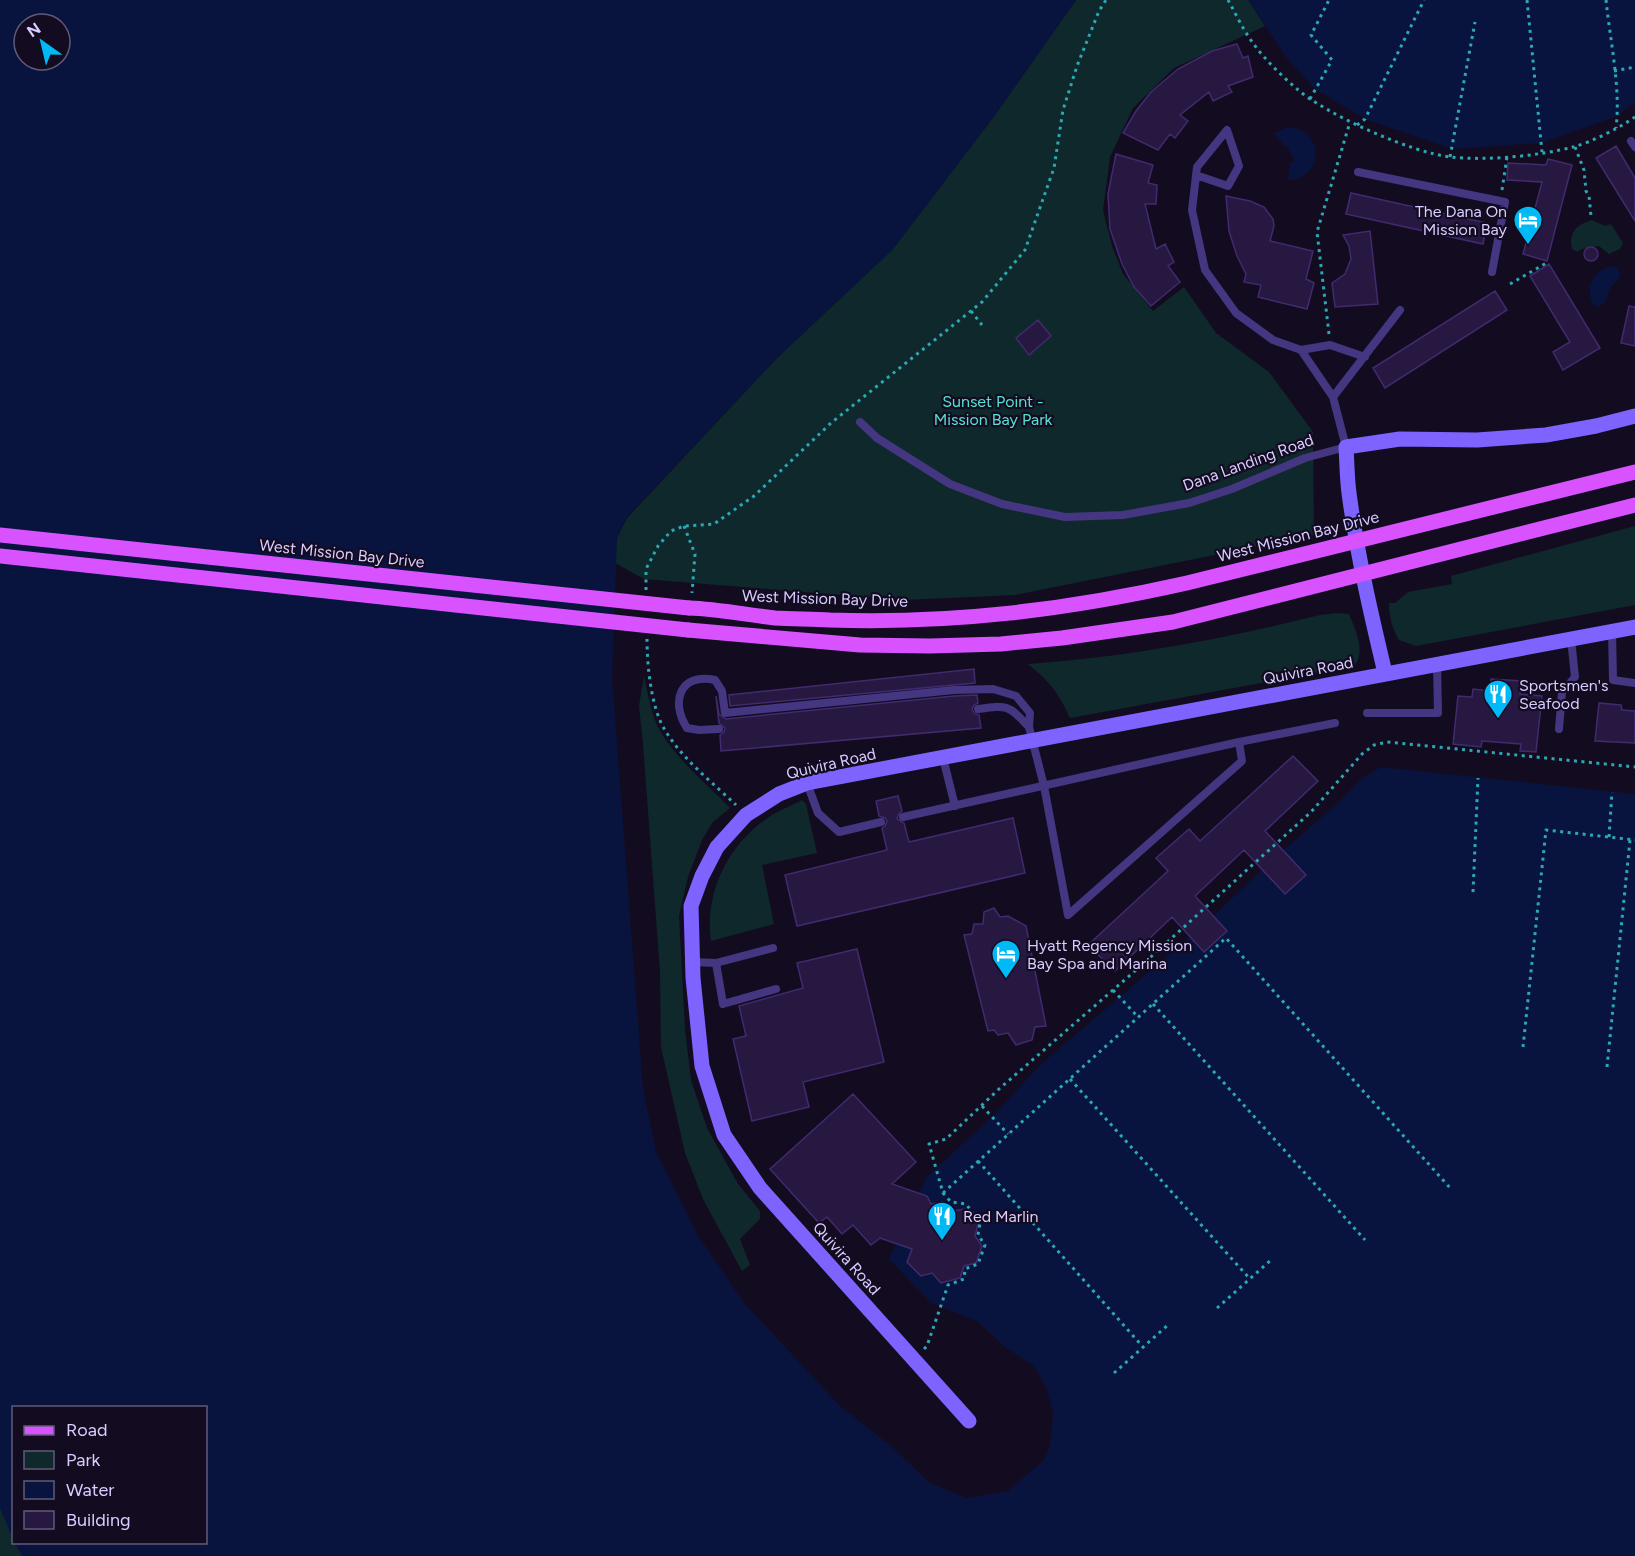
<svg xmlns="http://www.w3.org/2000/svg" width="1635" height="1556" font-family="Figtree,sans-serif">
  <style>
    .green { fill: #0f282b }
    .water { fill: #08143e; fill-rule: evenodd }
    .building { fill: #271842; stroke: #412a6e; stroke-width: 1.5 }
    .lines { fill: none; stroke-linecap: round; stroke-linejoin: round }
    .path { stroke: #2ba8b4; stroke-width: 3; stroke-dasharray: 3 4.5; stroke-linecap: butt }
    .lane { stroke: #443681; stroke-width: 8 }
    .secondary { stroke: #7e63ff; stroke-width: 15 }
    .primary { stroke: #d853ff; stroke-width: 15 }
    .primary-bridge { stroke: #d853ff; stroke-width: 15 }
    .labels { text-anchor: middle; stroke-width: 4.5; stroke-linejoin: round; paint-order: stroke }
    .poi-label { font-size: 16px; fill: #d9ccff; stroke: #130c21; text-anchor: start }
    .park-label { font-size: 16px; fill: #56e1d3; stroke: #130c21 }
    .street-label { font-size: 16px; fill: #d9ccff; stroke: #130c21 }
  </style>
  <rect width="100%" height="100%" fill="#130c21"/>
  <path class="green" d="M1076,0h172l17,26 -91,42 -41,40 -23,49 -7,53 9,36 11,28 30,37 31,-24 32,46 53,39 44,60 1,103 -299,60 -112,5 -259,-21 -29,-16 2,-25 10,-20 149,-159 117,-110 102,-134z
    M1592,220l13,6 6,-2 12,19 -3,6 -11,5 -10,-8 -17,3 -5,3 -5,-3c-4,-16 5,-25 20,-29z
    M1635,526v79l-219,41 -17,-6c-7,-12 -10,-23 -10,-37h6l13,-11 44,-8 -1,-8z
    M1336,613l13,1c6,14 18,40 4,52l-283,52c-11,-25 -21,-37 -42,-54 99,-7 196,-25 292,-49z
    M644,676c4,18 7,39 16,55 17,29 47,53 70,77l-17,14 -11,18 -14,37 -9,39 6,113 6,51 16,48 31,56 22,27v8l-20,20 10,26 -8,6 -39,-72 -18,-46 -24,-106 -1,-76 -17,-227 -4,-38z
    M802,800l4,4 11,49 -55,12 12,59 -63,17c-7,-48 17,-97 58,-124 10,-7 22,-11 33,-17z
    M0,1501l13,24 1,17 9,1 7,13h-30z"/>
  <path class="water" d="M0,0h1076l-81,115 -102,134 -117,110 -149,158 -10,21 -5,140 31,410 13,64 41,82 47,69 96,103 51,40 39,37 37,15 41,-7 36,-31 6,-14 3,-33 -6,-24 -13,-23 -28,-18 -29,-27 -46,-18 -42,-44 37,-81 72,-67 41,-45 169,-145 60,-57 72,-63 24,-24 17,-10 254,27v762h-1613l-7,-13 191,-1v-134h-192l-1,131 -13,-31zM24,24h36v36h-36z
    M1248,0h387v102l-18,14 -76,27 -89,6 -87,-30 -50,-30 -29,-32z
    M1287,127c38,2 38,51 1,53l2,-17 5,-2 -9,-16 -2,1 -10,-13z
    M1611,266l6,2 4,7c-3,4 -7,8 -10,12 -6,8 -1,15 -13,20l-6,-4c-6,-18 1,-32 19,-37z"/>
  <path class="building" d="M1237,44l6,14 5,-2 5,21 -25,9 4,6 -19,9 -4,-9 -29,23 8,6 -13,17 -5,-4 -12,16 -35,-17 13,-22 15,-19 27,-23 34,-18z
    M1616,146l19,32v43l-39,-63z
    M1116,154l37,11 -5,18 9,2 -1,19h-11l11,45 9,-5 9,18 -6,4 12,16 -29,24 -17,-19 -12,-23 -12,-35 -2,-35z
    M1548,159l24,6 -25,96 -24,-7 19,-72 -35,-2 1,-17 38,2z
    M1351,193l136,30 -4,21 -137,-30z
    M1226,196l24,5 14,6 9,12 1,7 -4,15 43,10 -7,28 8,4 -7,26 -49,-12 3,-12 -17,-3 2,-8 -9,-18 -8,-25z
    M1370,231l8,73 -43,3 -3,-24 13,-9 6,-15 -2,-13 -6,-11z
    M1584 254a7 7 0 1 1 14 0a7 7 0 1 1-14 0Z
    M1549,264l51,84 -37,22 -10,-18 17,-10 -40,-66z
    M1495,291l12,19 -122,78 -12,-20z
    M1629,306l6,1v39l-14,-3z
    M1038,320l13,16 -22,19 -13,-17z
    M974,669l1,14 -245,23 -1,-11z
    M1491,679l31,2 -2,13 22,2 -6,56 -16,-1 1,-7 -39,-3 -1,6 -28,-3 5,-48 14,1 1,-8 17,2z
    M977,695l1,8 -4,2 -2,4 2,4 5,2 2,13 -260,23 -1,-16 4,-3 1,-4 -6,-5 -3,-27 3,18 7,5 228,-23z
    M1599,703l22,2 1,5 13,1v32l-40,-2z
    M1293,756l25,25 -53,50 41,44 -21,19 -41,-44 -49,46 32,35 -23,21 -32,-35 -57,54 -27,-26 80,-74 -12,-13 33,-29 11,12z
    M898,796l4,15 -4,4 -1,4 7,4 5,19 104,-24 12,55 -228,53 -12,-51 102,-25 -5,-22 3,-2 2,-5 -2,-3 -6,-2 -3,-15z
    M994,908l6,9 8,-1 18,10 20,100 -11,1 -3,13 -16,5 -8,-12 -10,2 -4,-5 -6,1 -24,-96 8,-1 2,-10h9l1,-12z
    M857,949l27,113 -81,20 6,25 -57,14 -19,-82 13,-3 -7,-30 64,-18 -6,-25z
    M853,1094l63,68 -24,22 35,12 4,8 12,-2 9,9 13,-2 13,15 -3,12 7,10 -6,17 -12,3 -4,12 -19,5 -9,-10 -11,3 -14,-14 5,-13 -32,-11 -9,7 -18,-20 -11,9 -15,-17 -8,6 -49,-54z"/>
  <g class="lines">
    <path class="path" d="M1228,0c8,14 15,30 25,43 12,17 29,33 44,46 30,26 115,64 154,68 36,4 87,-1 122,-10 19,-5 46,-19 62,-30
      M1527,0l15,152
      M1606,0c4,40 15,89 10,128
      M1614,71l21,-4
      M1310,99l22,-39 -21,-25 18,-35
      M1357,125l8,-6 59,-119
      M1575,147l9,23 2,21 3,5 2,20
      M1450,157l25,-135
      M1502,190l5,-33
      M1510,284l38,-22
      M971,311l11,14
      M1329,334l-12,-102 33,-110
      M684,526l11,28 -3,39
      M646,590v-21l12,-23 13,-15 13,-5 30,-2 40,-28 77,-73 151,-121 43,-52 29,-82 9,-58 14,-44 22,-55 7,-11
      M647,639c0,26 4,69 18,91 17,29 47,52 71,75
      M1609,837l3,-45
      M1473,892l5,-114
      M1113,990l25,27
      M1153,1004l212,236
      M1523,1047l23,-217 89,10
      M1607,1067l23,-227
      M1070,1079l180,200
      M982,1106l26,28
      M978,1161l165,186
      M943,1193l283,-255 225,251
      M1217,1308l54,-48
      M924,1349l3,-3 21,-61 16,-6 1,-10 13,-5 7,-19 -7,-10 2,-12 -14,-19 -15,-2 -8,-9 -14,-49 17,-5 53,-50 144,-125 168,-152 51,-58 12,-9 13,-3 248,25
      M1114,1373l55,-49"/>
    <path class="lane" d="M1631,141l4,6
      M1358,172l147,30 -13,70
      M1301,350l29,-5 35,12
      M1333,397l67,-87
      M860,422l17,16 73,46 52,20 63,13 58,-2 66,-12 43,-14 73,-31 41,-11 -13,-50 -32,-47 -28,-10 -37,-27 -31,-43 -13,-60 5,-43 30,-37 12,36 -11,20 -32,-11
      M1612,631l1,49 22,3
      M978,709c31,-4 30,-4 51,18
      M1367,713h71l-1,-49
      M719,729l-20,1 -12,-2c-17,-26 -7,-56 28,-48l7,11 3,22 229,-23 39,-1 23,7 14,17 -1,14 15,59 24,129 174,-154 -3,-19 -336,75
      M1559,729l3,-37 13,-15 -4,-38
      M1239,742l96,-19
      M943,758l12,48
      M807,783l11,30 21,19 42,-10
      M693,962l23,1 57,-15
      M716,963l7,41 53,-15"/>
    <path class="secondary" d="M1385,673c-14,-59 -28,-119 -36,-180 -2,-15 -2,-30 -3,-46l54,-8 77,1 69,-5 50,-9 39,-10
      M969,1421l-209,-233 -36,-53 -22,-69 -9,-88 -2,-72 11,-30 15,-29 29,-32 33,-21 28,-11 828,-156"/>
    <path class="primary" d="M689,608c29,1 58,7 86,10 18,1 37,1 55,2 123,4 237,-10 357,-37l448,-111
      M688,630l172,15 70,1 71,-2 61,-6 111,-16 462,-117"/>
    <path class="primary-bridge" d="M0,535l689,73
      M0,556l688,74"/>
  </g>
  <defs>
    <g id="hotel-pin" transform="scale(1.5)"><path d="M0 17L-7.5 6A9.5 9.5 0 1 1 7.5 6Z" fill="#00baf7" stroke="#130c21"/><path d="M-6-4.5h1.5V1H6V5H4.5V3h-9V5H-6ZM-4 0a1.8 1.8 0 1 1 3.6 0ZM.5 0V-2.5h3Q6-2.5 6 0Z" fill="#fff"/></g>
    <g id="restaurant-pin" transform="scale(1.5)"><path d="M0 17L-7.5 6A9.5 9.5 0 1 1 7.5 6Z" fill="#00baf7" stroke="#130c21"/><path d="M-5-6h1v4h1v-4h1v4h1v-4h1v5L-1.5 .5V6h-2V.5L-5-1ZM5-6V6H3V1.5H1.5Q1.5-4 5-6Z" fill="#fff"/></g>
  </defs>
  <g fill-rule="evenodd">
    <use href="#hotel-pin" x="1528" y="220"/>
    <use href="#restaurant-pin" x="1498" y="694"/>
    <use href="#hotel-pin" x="1006" y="954"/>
    <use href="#restaurant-pin" x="942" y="1216"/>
  </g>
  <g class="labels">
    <g class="poi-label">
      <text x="1507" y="217" text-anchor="end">The Dana On<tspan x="1507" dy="18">Mission Bay</tspan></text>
      <text x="1519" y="691">Sportsmen's<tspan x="1519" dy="18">Seafood</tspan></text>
      <text x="1027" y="951">Hyatt Regency Mission<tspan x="1027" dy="18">Bay Spa and Marina</tspan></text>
      <text x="963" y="1222">Red Marlin</text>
    </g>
    <g class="park-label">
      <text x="993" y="407">Sunset Point -<tspan x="993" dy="18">Mission Bay Park</tspan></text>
    </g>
    <g class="street-label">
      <text transform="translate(1248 462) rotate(-20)" y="6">Dana Landing Road</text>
      <text transform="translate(1298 536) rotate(-14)" y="6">West Mission Bay Drive</text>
      <text transform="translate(342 553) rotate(6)" y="6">West Mission Bay Drive</text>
      <text transform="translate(825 598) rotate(2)" y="6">West Mission Bay Drive</text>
      <text transform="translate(1308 670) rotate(-11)" y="6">Quivira Road</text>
      <text transform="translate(831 763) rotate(-13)" y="6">Quivira Road</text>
      <text transform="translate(847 1258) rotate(48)" y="6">Quivira Road</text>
    </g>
  </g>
  <rect x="12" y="1406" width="195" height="138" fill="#130c21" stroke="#62597a" stroke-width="1.5"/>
  <rect x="24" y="1426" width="30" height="9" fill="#d853ff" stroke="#62597a" stroke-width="1.5"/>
  <text x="66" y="1436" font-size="18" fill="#d9ccff">Road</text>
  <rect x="24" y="1451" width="30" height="18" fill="#0f282b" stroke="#62597a" stroke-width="1.5"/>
  <text x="66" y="1466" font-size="18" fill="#d9ccff">Park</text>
  <rect x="24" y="1481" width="30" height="18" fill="#08143e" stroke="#62597a" stroke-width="1.5"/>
  <text x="66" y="1496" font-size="18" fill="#d9ccff">Water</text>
  <rect x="24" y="1511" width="30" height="18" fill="#271842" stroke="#62597a" stroke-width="1.5"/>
  <text x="66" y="1526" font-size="18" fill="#d9ccff">Building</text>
  <g transform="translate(42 42) rotate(326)"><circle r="28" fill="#130c21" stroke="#62597a" stroke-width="1.5"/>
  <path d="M0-4.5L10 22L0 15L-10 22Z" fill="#00baf7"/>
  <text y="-9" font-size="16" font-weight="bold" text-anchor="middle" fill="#d9ccff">N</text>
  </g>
</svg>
